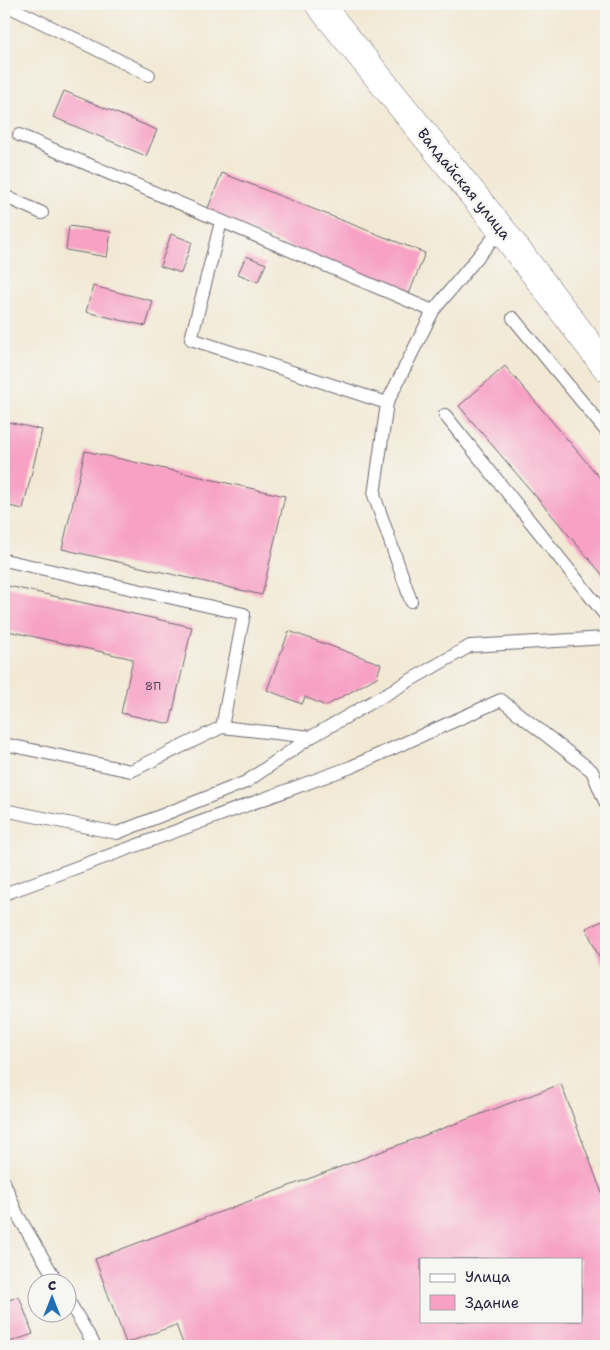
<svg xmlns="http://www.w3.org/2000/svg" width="610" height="1350" font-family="'Shantell Sans',sans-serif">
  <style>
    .building { fill: #f7a2c4; fill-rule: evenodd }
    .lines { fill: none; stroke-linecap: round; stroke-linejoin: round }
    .service-casing { stroke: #6b6871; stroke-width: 14 }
    .tertiary-casing { stroke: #6b6871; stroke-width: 29 }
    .service { stroke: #fff; stroke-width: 12 }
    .tertiary { stroke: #fff; stroke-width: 28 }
    .labels { text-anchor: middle; stroke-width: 5; stroke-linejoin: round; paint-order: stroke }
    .number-label { font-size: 12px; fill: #57425d }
    .street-label { font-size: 15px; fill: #22223b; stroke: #f6f6f2 }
  </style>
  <rect width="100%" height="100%" fill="#f6f6f2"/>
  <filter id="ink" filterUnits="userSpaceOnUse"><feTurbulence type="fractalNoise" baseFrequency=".02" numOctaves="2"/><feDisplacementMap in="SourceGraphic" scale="10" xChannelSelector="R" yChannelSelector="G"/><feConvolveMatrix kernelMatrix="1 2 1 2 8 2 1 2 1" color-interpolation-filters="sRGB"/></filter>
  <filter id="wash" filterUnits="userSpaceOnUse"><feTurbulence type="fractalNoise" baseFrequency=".0096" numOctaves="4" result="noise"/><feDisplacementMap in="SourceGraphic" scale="20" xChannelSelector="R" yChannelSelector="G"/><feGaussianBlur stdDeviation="1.12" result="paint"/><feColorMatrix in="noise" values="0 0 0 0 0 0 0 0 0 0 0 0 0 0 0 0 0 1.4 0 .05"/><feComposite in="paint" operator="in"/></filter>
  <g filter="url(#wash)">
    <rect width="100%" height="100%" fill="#f2e9d5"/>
    <g id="blocks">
      <path class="building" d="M64,91l93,39 -11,26 -93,-39z
        M222,173l203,80 -16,41 -203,-81z
        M69,226l42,6 -4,25 -41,-7z
        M171,234l21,8 -11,31 -21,-7z
        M246,256l20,8 -8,18 -20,-8z
        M93,286l60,15 -7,25 -60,-14z
        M505,366l101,119v94l-147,-173z
        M4,421l38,9 -19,79 -19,-4z
        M85,451l200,45 -23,99 -200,-46z
        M4,585l188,42 -22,97 -49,-11 12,-54 -129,-29z
        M289,631l92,33 -4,13 -51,29 -21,-9 -3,7 -35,-14z
        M605,920l1,45 -3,1 -17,-38z
        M561,1084l45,120v142h-422l-8,-21 -50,18 -31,-84zM421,1259h160v62h-160z
        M19,1296l14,38 -29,10v-42z"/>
    </g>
  </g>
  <g filter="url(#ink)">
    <use href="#blocks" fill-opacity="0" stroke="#6b6871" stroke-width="1"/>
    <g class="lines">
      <g class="service-casing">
        <path id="service" d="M4,4l145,71
          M19,135l414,176
          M4,196l38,17
          M221,222l-30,117 196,64
          M513,318l93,113
          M445,415l161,201
          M4,560l240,54 -22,113
          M411,601l-37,-106 13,-92 46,-92 68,-82
          M4,744l127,27 91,-44 89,10 159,-91 136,-8
          M4,810l113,23 129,-51 65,-45
          M4,894l347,-127 150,-67 91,71 14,33
          M4,1182l13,32 40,68
          M68,1300l27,46"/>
      </g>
      <g class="tertiary-casing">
        <path id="tertiary" d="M319,4l182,225 105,138"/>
      </g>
      <use href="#service" class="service"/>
      <use href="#tertiary" class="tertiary"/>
    </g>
  </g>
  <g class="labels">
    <g class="number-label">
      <text x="153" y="690">8П</text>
    </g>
    <g class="street-label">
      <text transform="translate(464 184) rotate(51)" y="5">Валдайская улица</text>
    </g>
  </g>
  <rect width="610" height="1350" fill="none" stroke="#f6f6f2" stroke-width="20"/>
  <rect x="420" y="1258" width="162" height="65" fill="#f6f6f2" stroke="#a1a1a9"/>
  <rect x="430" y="1274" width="25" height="8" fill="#ffffff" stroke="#a1a1a9"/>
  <text x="465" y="1282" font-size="15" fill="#22223b">Улица</text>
  <rect x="430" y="1295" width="25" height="15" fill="#f7a2c4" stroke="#a1a1a9"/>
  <text x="465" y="1308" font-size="15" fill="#22223b">Здание</text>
  <g transform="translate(52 1298)"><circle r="24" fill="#f6f6f2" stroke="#a1a1a9"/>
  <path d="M0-4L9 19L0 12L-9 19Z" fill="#1f6fb2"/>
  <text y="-8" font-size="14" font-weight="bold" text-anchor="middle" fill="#22223b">С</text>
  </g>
</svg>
